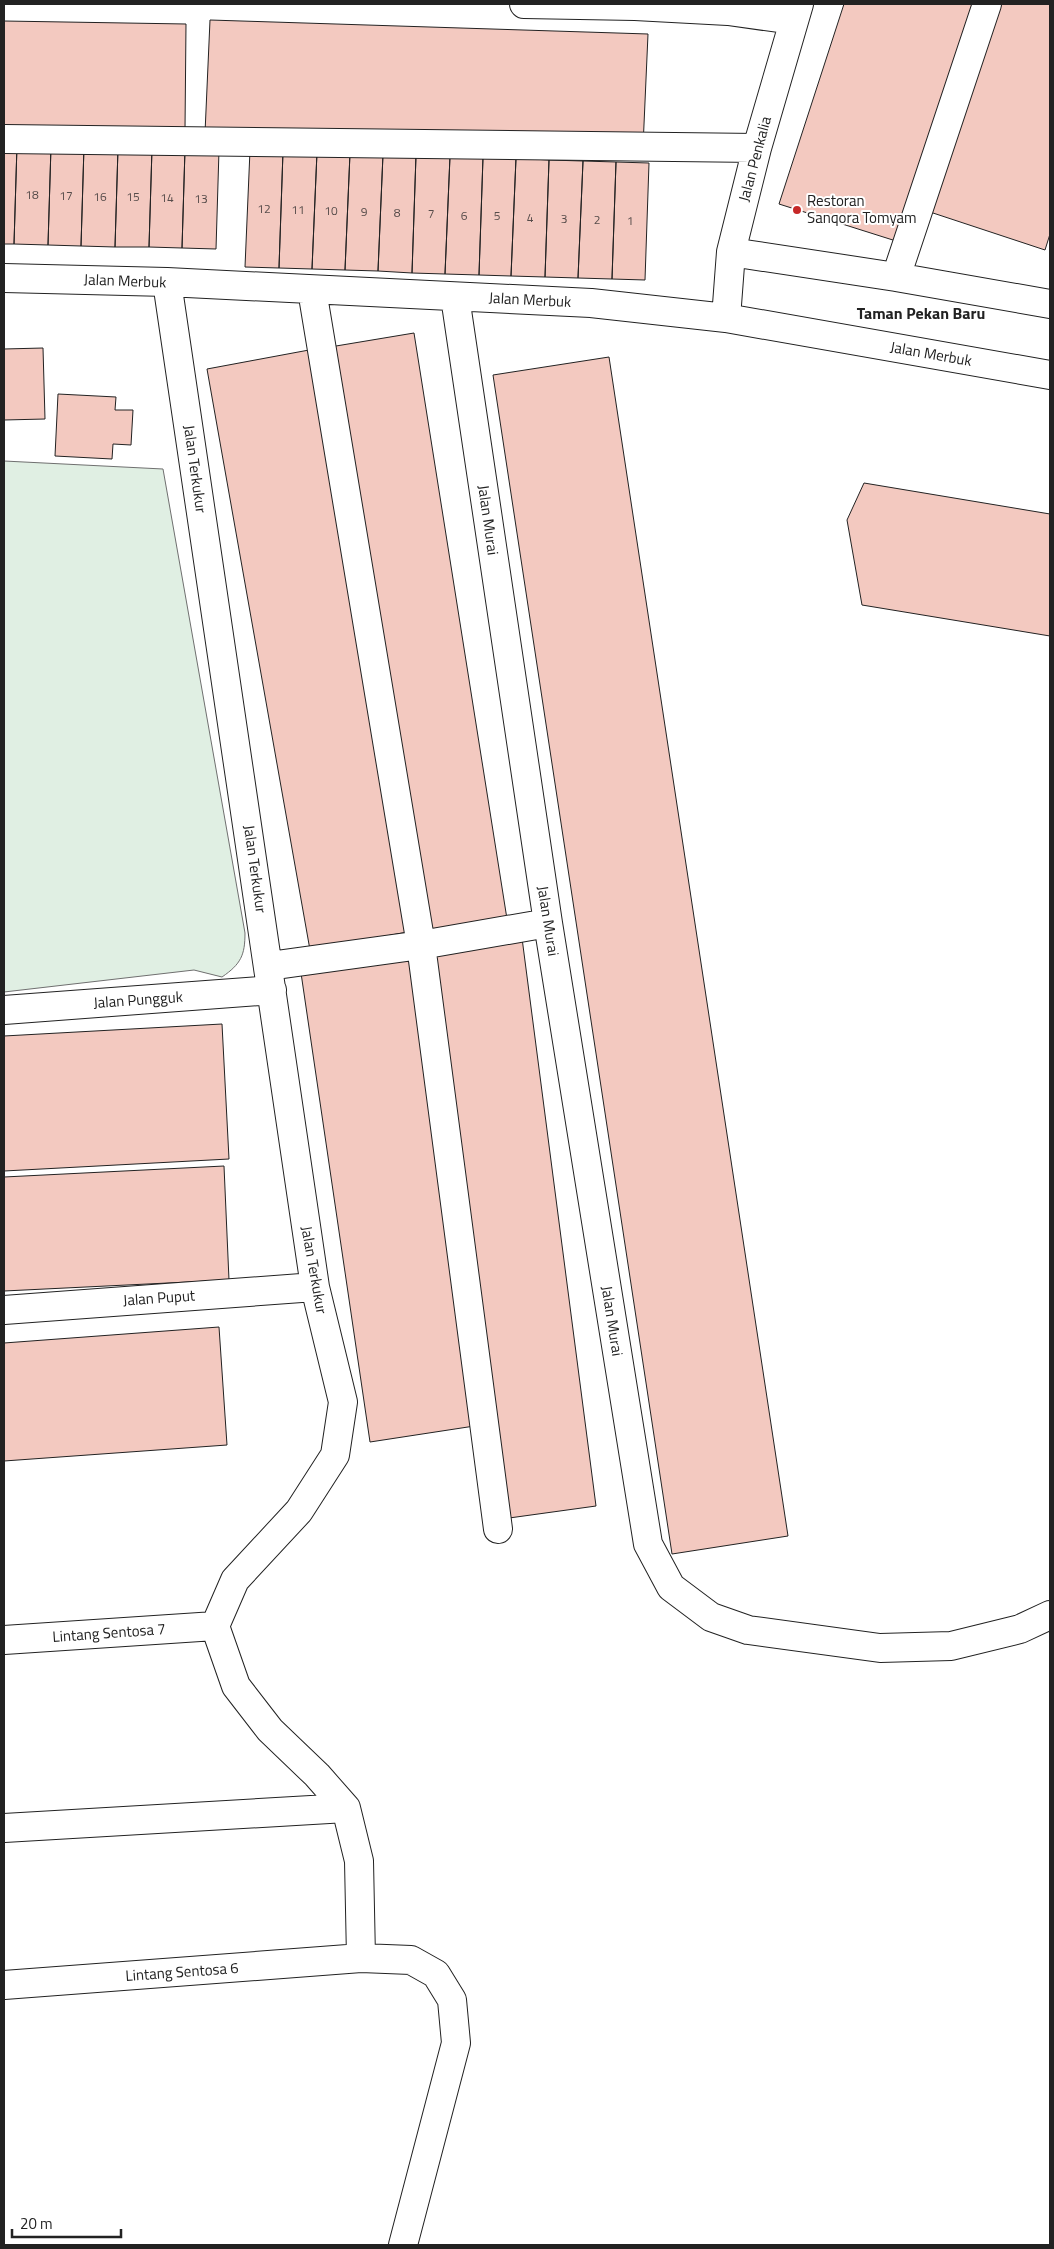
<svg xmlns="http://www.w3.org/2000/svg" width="1054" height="2249" font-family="'Titillium Web',sans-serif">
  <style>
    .green { fill: #e0efe3; stroke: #6f6f6f }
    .building { fill: #f3c9c0; stroke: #222 }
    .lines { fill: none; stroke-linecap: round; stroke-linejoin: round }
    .minor-casing { stroke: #222; stroke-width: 30 }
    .minor { stroke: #fff; stroke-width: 28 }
    .poi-dot { fill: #c62828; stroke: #fff; stroke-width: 2 }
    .labels { text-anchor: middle; stroke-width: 4; stroke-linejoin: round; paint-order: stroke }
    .number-label { font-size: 12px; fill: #564c4a }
    .street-label { font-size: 15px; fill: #222; stroke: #fff }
    .poi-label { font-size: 15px; fill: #222; stroke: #fff; text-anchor: start }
    .neighbourhood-label { font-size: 16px; font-weight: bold; fill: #222; stroke: #fff }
  </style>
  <rect width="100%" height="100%" fill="#fff"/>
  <path class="green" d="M4,461l159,8 82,464c0,22 -4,31 -23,44l-28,-7 -190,22z"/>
  <path class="building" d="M844,4h129l-77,237 -117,-37z
    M1000,4h50v230l-5,16 -115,-38z
    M210,20l438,14 -5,113 -438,-14z
    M4,21l182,3 -1,105 -181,-3z
    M4,145h13l-3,99h-10z
    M17,145l34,1 -3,99 -34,-1z
    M51,146h33l-3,100 -33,-1z
    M84,146l34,2 -3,99 -34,-1z
    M118,148h34l-3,99h-34z
    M152,148l33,1 -3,99 -33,-1z
    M185,149l34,1 -3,99 -34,-1z
    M250,150l33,1 -4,117 -34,-1z
    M283,151l34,1 -5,117 -33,-1z
    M317,152l33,1 -5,117 -33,-1z
    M350,153l33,1 -5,117 -33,-1z
    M383,154l33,1 -4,118 -34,-2z
    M416,155l34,1 -5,118 -33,-1z
    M450,156l33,1 -4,118 -34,-1z
    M483,157l33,1 -5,118 -32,-1z
    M516,158l33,2 -4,117 -34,-1z
    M549,160l34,1 -5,117 -33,-1z
    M583,161l33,1 -4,117 -34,-1z
    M616,162l33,1 -4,117 -33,-1z
    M414,333l93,586 -85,14 -92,-586z
    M43,348l2,71 -41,1v-71z
    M309,350l104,581 -103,19 -103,-581z
    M609,357l179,1179 -116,18 -179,-1179z
    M58,394l58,3 -1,13h18l-2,35 -18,-1 -1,15 -57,-3z
    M864,483l186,31v122l-188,-31 -15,-85z
    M522,938l74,568 -94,13 -74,-568z
    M412,956l69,469 -111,17 -69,-469z
    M222,1024l7,135 -225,12v-135z
    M224,1166l5,114 -225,11v-114z
    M219,1327l8,118 -223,16v-118z"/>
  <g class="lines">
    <g class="minor-casing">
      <path id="minor" d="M524,4l111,2 93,5 65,9
        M4,139l753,9
        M731,252l165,25 154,27
        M896,277l91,-273
        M4,278l163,4 424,21 135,15 324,57
        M167,282l148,1005 28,115 -8,53 -36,56 -64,69 -20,46 21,60 34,44 47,45 29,33 13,53 2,97
        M312,290l109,655 77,584
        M455,297l93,626 100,621 23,43 40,30 37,13 132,18 71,-2 69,-17 30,-14
        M726,318l5,-66 26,-104 42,-144
        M269,966l152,-21 127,-22
        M4,1010l268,-20
        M4,1310l311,-23
        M4,1640l211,-14
        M4,1828l342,-20
        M4,1985l357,-27 50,2 25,14 16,26 4,43 -53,202"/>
    </g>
    <use href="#minor" class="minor"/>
  </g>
  <circle class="poi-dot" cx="797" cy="210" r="5"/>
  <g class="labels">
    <g class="number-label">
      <text x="32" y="199">18</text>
      <text x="66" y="200">17</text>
      <text x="100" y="201">16</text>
      <text x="133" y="201">15</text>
      <text x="167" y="202">14</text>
      <text x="201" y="203">13</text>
      <text x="264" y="213">12</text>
      <text x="298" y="214">11</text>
      <text x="331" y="215">10</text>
      <text x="364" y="216">9</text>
      <text x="397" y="217">8</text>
      <text x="431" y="218">7</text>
      <text x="464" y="220">6</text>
      <text x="497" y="220">5</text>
      <text x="530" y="222">4</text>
      <text x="564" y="223">3</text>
      <text x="597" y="224">2</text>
      <text x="630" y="225">1</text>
    </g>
    <g class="street-label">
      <text transform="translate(755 159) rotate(-75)" y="5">Jalan Penkalia</text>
      <text transform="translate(125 281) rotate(2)" y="5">Jalan Merbuk</text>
      <text transform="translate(530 300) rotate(3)" y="5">Jalan Merbuk</text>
      <text transform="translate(931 354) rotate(10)" y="5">Jalan Merbuk</text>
      <text transform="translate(195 469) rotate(82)" y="5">Jalan Terkukur</text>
      <text transform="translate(488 520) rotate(82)" y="5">Jalan Murai</text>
      <text transform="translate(255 869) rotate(82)" y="5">Jalan Terkukur</text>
      <text transform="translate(548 921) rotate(81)" y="5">Jalan Murai</text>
      <text transform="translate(138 1000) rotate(-4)" y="5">Jalan Pungguk</text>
      <text transform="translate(314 1270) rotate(80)" y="5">Jalan Terkukur</text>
      <text transform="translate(159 1298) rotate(-4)" y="5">Jalan Puput</text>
      <text transform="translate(612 1321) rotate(81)" y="5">Jalan Murai</text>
      <text transform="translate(109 1633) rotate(-4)" y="5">Lintang Sentosa 7</text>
      <text transform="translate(182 1972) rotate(-4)" y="5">Lintang Sentosa 6</text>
    </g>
    <g class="poi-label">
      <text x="807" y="206">Restoran<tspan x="807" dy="17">Sanqora Tomyam</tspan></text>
    </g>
    <g class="neighbourhood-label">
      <text x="921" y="319">Taman Pekan Baru</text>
    </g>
  </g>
  <rect width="1054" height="2249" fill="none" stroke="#222222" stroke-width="10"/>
  <path d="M12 2229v8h109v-8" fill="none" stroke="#222222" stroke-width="2.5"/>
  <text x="20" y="2229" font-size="15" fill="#222222" stroke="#ffffff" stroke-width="4" paint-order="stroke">20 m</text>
</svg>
